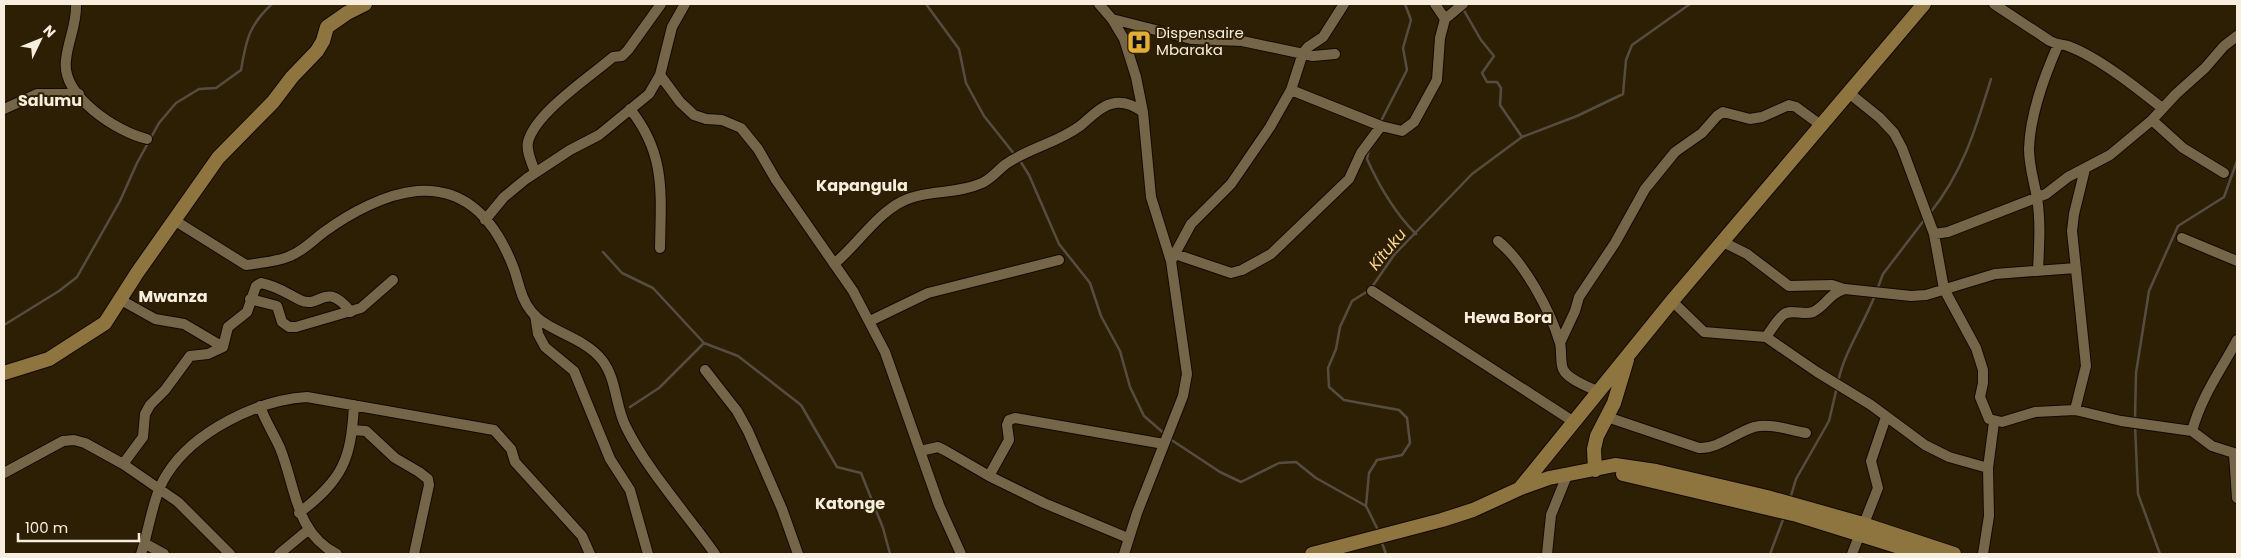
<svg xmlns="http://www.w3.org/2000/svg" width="2241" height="558" font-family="Poppins,sans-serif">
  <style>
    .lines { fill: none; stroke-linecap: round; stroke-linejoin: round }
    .stream { stroke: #564d42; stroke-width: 2.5 }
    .street-casing { stroke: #130900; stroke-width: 12 }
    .secondary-casing { stroke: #130900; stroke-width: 16 }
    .street { stroke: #756649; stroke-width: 10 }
    .secondary { stroke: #8e753f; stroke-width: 14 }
    .labels { text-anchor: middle; stroke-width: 4; stroke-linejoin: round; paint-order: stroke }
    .poi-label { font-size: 15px; fill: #f7eedd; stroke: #2d1f03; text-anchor: start }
    .neighbourhood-label { font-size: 16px; font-weight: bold; fill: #f7eedd; stroke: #2d1f03 }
    .water-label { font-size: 16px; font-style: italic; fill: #fad691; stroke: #2d1f03 }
  </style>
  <rect width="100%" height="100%" fill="#2d1f03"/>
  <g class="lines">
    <path class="stream" d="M926,4l33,45 7,34 18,33 31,39
      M1462,7l19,33 13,16 -12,17 5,9h10l4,6 -1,17 22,32
      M1380,123l27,-53 -4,-22 8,-28 -6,-16
      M1369,149l-2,10c13,29 27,53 49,75
      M1019,159l10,16 30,69 31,39 11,33 19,35 10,36 14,29 22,19
      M1930,213c33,-41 46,-85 61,-134
      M603,252l19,21 31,15 51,55 34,13 63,49 36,62 24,6 22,55 7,26
      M1372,287l22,-32 78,-81 50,-37 55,-21 46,-22 3,-34 6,-15 58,-41
      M1877,290l6,-16 42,-55
      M1368,291l-16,10 -12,26 -4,22 -8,19 1,19 15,13 55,10 8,8 3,25 -8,12 -25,5 -8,13 -3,33 13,26
      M4,325l55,-34 18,-14 43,-76 17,-38 22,-40 17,-20 23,-14 17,-1 25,-18c5,-30 8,-45 31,-66
      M1838,382c6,-30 26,-58 37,-87
      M630,407l29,-19 45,-45
      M2135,419l1,-46 13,-82 29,-65 46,-29 13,-36
      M2135,425l3,69 22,60
      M1170,439l50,33 21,10 38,-19 17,-1 20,16 50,28
      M1790,499l6,-20 33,-58 8,-34
      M1381,540l5,14
      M1770,554l14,-37"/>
    <g class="street-casing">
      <path id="street" d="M76,4c1,20 -8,36 -10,56 -5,36 51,72 81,79
        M1099,4l13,15 12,20 12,38 7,35 8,85 20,64 16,113 -4,22 -46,117 -13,41
        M1435,4l10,15
        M1994,4l56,37c7,4 12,3 18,5 30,11 69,42 94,62
        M1112,19l79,20 51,2 71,15 22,-2
        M660,75l20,27 14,13 12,4 16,1 19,8 17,21 18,31 77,111 32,61 54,153 22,49
        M1291,90l90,36 21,5 12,-9 23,-42 3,-42 5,-19 18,-15
        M1849,93l31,25 14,15 8,15 32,86 10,55 32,59 7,22v13l-3,14 9,22 13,3 33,-10 40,-2 46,11 71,10 20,15 25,8
        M4,109l33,-15h42
        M630,109c36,45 31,84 30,139
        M2152,120l31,28 41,25
        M535,172c-3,-9 -9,-20 -7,-30 7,-29 63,-66 85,-85l9,-1 6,-6 33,-46
        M174,220l72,45c14,-2 31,-3 44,-9 13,-5 23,-16 34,-24 26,-19 61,-38 93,-41 52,-4 80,33 97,78 5,14 7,30 17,42 16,21 52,25 71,49 15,19 13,46 24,67 21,43 61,87 89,127
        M485,220l19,-23 22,-18 44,-29 29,-15 50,-41 11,-19 12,-48 13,-23
        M1934,234l14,-2 98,-38 22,-17 42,-22 42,-35 24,-26 29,-26 19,-22 13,-10
        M2182,238l55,23
        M1498,241c26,21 52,69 62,102 2,8 0,19 3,26 5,11 26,18 36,23
        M1723,242l24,12 42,32 43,-1 12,4
        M1175,254l56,19 11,-3 29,-16 78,-75 12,-26 20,-27
        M1171,261l20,-37 40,-40 39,-57 21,-37 12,-37 5,-6 15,-10 21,-33
        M834,264c22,-18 42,-49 67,-62 25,-13 55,-7 81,-19 9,-4 16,-13 24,-19 23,-16 51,-21 74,-38 10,-8 21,-21 35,-23 12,-1 19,3 28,9
        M2038,271c1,-24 3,-49 -1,-73 -3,-17 -8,-32 -8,-49 1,-35 15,-72 29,-104
        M1372,291l202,131
        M250,299l27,7 5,16 7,5h7l65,-19 32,-28
        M121,300l34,19 29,5 39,23
        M1672,301l32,31 62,5 51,35 54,33 54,40 24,12 39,11
        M535,315l3,19 7,13 29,24 36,88 20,31 18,64
        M870,321l58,-28 131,-33
        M1766,337c5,-7 11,-17 17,-22 8,-7 20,1 30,-3 14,-7 15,-18 32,-23l66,7 15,-1 69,-21 81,-6
        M1560,343l15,-32 4,-14 36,-54 30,-54 30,-37 27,-19 15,-17 6,-4 27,7 12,-2 27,-12 7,2 26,19
        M705,370l32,41 11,20 34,78 16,45
        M260,406c5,15 14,28 20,42 16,39 15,85 57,106
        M2075,410l11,-44 -14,-135 2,-17 11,-45
        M1607,417l92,31c19,1 36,-15 55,-21 17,-4 35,3 52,6
        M352,430l14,1 29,27 24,14 9,7 1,6 -15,69
        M2192,431c10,-36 28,-59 45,-91
        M920,451l18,-4 8,4 43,25 55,27 84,35
        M2234,454l3,44
        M123,464l20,-27 2,-23 5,-9 15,-15 25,-34 18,-2 15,-7 5,-20 19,-15 9,-26 5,-3c16,3 25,10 39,17 21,10 24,-21 51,12
        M4,473l59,-32 11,-1 11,3 38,21 55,38 52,52
        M989,476l20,-36 -2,-15 2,-5 6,-2 149,26
        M299,513c44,-34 52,-53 55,-108
        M144,543l20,11
        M141,554c8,-24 12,-59 26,-80 27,-43 91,-74 140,-77l187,33 17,19 4,13 67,74 8,18
        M279,554l29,-24
        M1547,554l4,-39 17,-42
        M1852,554l26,-66 -7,-27 15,-44
        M1983,554l6,-38 -1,-48 6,-46"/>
    </g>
    <g class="secondary-casing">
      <path id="secondary" d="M4,373l45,-14 56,-36 32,-50 81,-115 55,-56 19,-25 25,-26 6,-10 4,-14 20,-14 18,-9
        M1595,470l-1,-21 3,-13 17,-33 13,-43
        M1623,474l174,41 125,39
        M1521,487l151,-186 252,-297
        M1312,554l130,-34 31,-10 48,-22 28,-10 66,-13 41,6 111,26 96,27 91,30"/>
    </g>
    <use href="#street" class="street"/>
    <use href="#secondary" class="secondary"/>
  </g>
  <defs>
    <g id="hospital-square" transform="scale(1.25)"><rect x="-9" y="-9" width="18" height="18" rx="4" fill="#e3ae35" stroke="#2d1f03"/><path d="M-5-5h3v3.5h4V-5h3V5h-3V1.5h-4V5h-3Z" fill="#111"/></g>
  </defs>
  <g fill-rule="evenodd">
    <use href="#hospital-square" x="1139" y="42"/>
  </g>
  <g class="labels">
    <g class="poi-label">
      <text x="1156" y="38">Dispensaire<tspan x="1156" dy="17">Mbaraka</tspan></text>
    </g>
    <g class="neighbourhood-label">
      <text x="50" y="106">Salumu</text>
      <text x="862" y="191">Kapangula</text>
      <text x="173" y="302">Mwanza</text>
      <text x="1508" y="323">Hewa Bora</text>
      <text x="850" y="509">Katonge</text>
    </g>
    <g class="water-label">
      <text transform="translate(1387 249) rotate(-50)" y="6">Kituku</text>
    </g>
  </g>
  <rect width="2241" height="558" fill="none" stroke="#f7eedd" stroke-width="10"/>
  <g transform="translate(40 40) rotate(47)" stroke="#2d1f03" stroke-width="4" paint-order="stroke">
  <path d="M0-4L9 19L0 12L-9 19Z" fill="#f7eedd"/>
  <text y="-8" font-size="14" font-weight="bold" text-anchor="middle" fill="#f7eedd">N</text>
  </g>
  <path d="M18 533v8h121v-8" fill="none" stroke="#f7eedd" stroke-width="2.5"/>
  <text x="25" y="533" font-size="15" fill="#f7eedd" stroke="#2d1f03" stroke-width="4" paint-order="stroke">100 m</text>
</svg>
